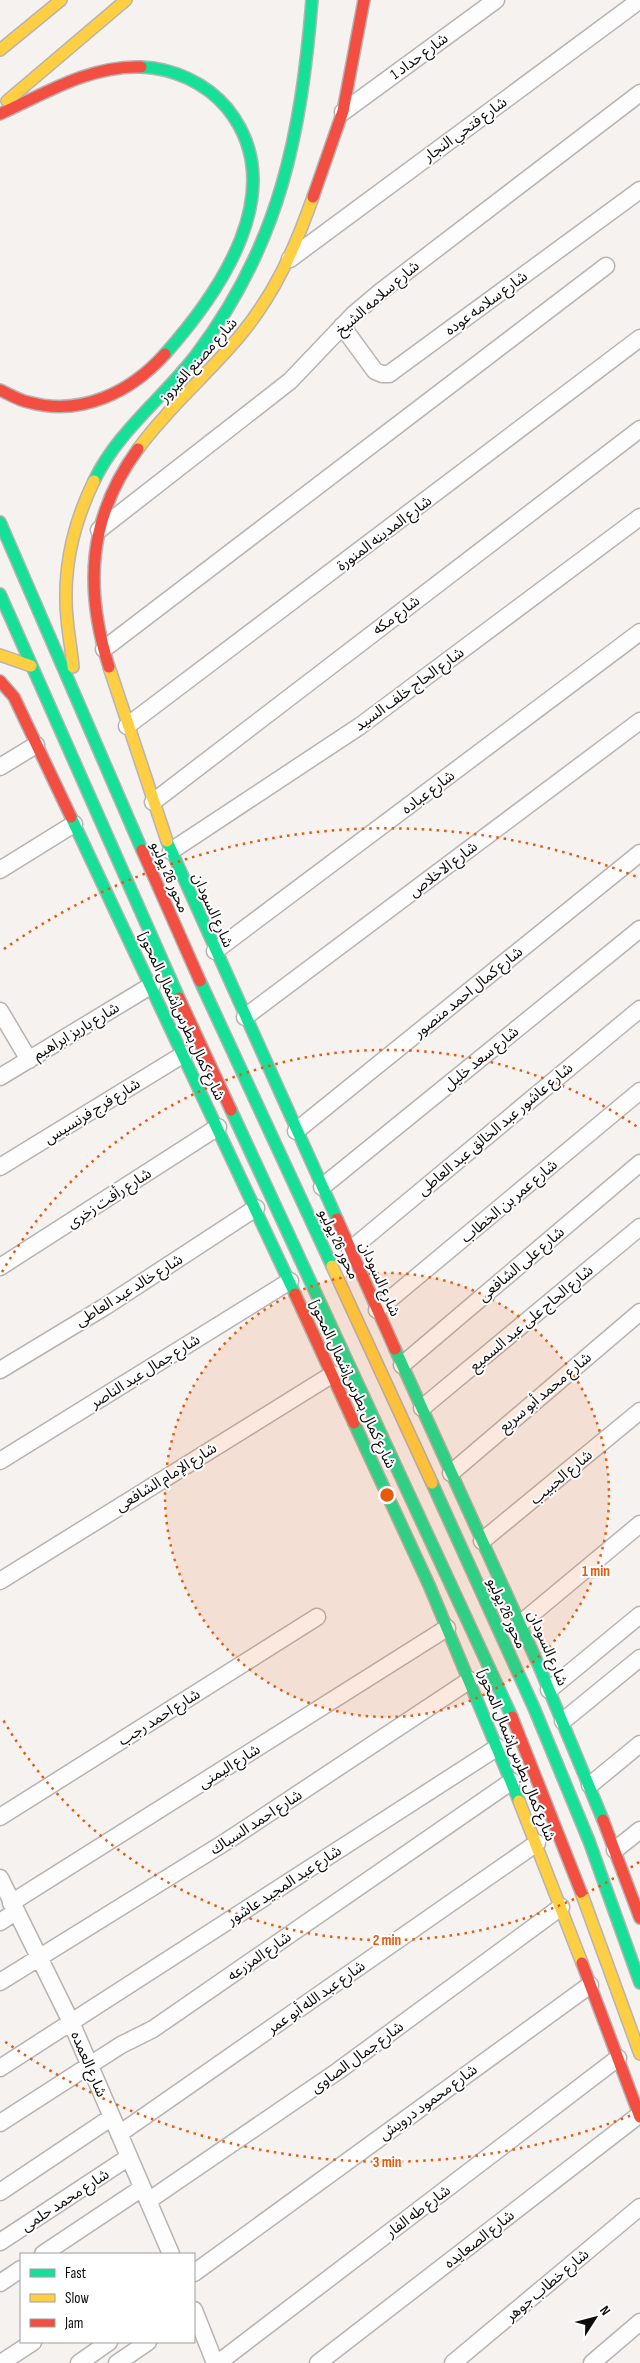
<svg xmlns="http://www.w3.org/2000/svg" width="640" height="2363" font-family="'Sofia Sans Condensed','Noto Sans Arabic',sans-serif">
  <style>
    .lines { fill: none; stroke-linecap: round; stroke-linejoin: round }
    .street-casing { stroke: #b6b3b2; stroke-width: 19 }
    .fast-casing { stroke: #b6b3b2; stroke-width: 14 }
    .slow-casing { stroke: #b6b3b2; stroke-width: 14 }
    .jam-casing { stroke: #b6b3b2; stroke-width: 14 }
    .street { stroke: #fefdfd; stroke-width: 16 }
    .fast { stroke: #16e098; stroke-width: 11 }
    .slow { stroke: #ffcf43; stroke-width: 11 }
    .jam { stroke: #f24e42; stroke-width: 11 }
    .ring { fill: none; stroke: #e8590c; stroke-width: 2.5; stroke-dasharray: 2.5 5 }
    .labels { text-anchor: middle; stroke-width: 4; stroke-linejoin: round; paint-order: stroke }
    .street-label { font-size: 15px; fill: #0d0c0b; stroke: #fff }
    .centre { fill: #e8590c; stroke: #fff; stroke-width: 2.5 }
    .ring-label { font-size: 15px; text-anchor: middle; font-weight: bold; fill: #e8590c; stroke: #fff; stroke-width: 4; stroke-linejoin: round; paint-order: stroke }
  </style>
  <rect width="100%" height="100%" fill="#f5f2f0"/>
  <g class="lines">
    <g class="street-casing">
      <path id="street" d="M343,112l153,-112
        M290,259l350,-259
        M342,326l33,45 7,3h7l251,-184
        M99,530l191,-149 64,-67 26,-22 260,-199
        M104,649l502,-383
        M127,726l513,-388
        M0,767l36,-22
        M153,802l487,-373
        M171,851l189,-125 280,-209
        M0,870l74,-46
        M215,951l425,-319
        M0,1011l29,49
        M245,1017l395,-296
        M0,1077l152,-92
        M296,1131l344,-278
        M0,1167l184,-113
        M322,1187l318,-258
        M350,1250l290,-241
        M0,1267l218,-140
        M377,1310l263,-219
        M402,1365l238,-202
        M0,1370l106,-64 150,-98
        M422,1408l218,-181
        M0,1461l290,-180
        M451,1473l189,-161
        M482,1541l158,-130
        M0,1581l333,-207
        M521,1623l119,-99
        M549,1690l91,-75
        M563,1721l77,-63
        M590,1785l50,-41
        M0,1817l317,-200
        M615,1850l25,-20
        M0,1878l71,144 100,232
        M11,1903l436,-275
        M0,1922l15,-10
        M0,1982l227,-141 243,-161
        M0,2068l498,-321
        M0,2123l121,-78 32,-16 359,-248
        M119,2134l418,-291
        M0,2192l112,-75
        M148,2201l190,-130 223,-164
        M0,2242l129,-85
        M43,2254l99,-66
        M194,2273l396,-288
        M0,2283l21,-14
        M194,2310l21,53
        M1,2363l32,-21
        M79,2363l30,-21
        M117,2363l31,-21
        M218,2363l400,-305
        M318,2363l321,-248
        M453,2363l187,-156
        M592,2363l48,-41"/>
    </g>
    <g class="fast-casing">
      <path id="fast" d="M141,67c32,1 65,16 86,41 65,80 -6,183 -62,246
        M94,481c23,-49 70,-84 102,-126 84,-111 105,-220 116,-355
        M0,522l142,328
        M0,594l179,404
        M71,817l224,477
        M167,841l170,378
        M200,981l132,285
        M231,1110l281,607
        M395,1349l144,317 64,154
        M354,1423l75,162 90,216
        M432,1483l102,225 55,133 51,142"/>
    </g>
    <g class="slow-casing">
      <path id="slow" d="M0,50l61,-50
        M7,101l119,-101
        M138,449c29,-40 68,-73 100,-111 36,-42 57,-90 75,-141
        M0,655l31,11
        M73,667c-2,-22 -7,-44 -7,-66 -1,-41 10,-83 28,-120
        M109,667l58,174
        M332,1266l100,217
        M519,1801l63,162
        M581,1892l59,162"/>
    </g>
    <g class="jam-casing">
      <path id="jam" d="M0,114c44,-20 90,-49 141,-47
        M313,197l30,-86 21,-111
        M0,390c9,4 18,10 28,12 53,15 103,-10 137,-48
        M109,667c-25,-79 -21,-150 29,-218
        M0,681l14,16 57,120
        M142,850l58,131
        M179,998l52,112
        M337,1219l58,130
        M295,1294l59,129
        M512,1717l69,175
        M603,1820l37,98
        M582,1963l58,154"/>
    </g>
    <use href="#street" class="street"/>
    <use href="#fast" class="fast"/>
    <use href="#slow" class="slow"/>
    <use href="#jam" class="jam"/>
  </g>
  <circle cx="387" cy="1495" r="222" fill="#e8590c" fill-opacity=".12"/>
  <g class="ring">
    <circle cx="387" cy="1495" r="222"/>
    <path d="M639 1862A445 445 0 0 1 2 1718M2 1272A445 445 0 0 1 639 1128"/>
    <path d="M637 2113A667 667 0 0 1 4 2041M4 949A667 667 0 0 1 637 877"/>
  </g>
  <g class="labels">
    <g class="street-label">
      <text transform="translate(419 56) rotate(-36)" y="5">شارع حداد 1</text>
      <text transform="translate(465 129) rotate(-36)" y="5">شارع فتحي النجار</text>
      <text transform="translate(377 298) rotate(-41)" y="5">شارع سلامه الشيخ</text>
      <text transform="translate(486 303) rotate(-36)" y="5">شارع سلامه عوده</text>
      <text transform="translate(198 360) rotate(-48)" y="5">شارع مصنع الفيروز</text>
      <text transform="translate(384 533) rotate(-37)" y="5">شارع المدينه المنورة</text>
      <text transform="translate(396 615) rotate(-37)" y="5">شارع مكه</text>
      <text transform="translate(409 689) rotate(-36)" y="5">شارع الحاج خلف السيد</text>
      <text transform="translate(428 792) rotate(-37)" y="5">شارع عباده</text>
      <text transform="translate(443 869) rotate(-37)" y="5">شارع الاخلاص</text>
      <text transform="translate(170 877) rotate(67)" y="5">محور 26 يوليو</text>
      <text transform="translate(213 910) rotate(66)" y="5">شارع السودان</text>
      <text transform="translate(468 992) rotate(-39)" y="5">شارع كمال احمد منصور</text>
      <text transform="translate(182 1016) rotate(65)" y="5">شارع كمال بطرس[شمال المحور]</text>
      <text transform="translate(76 1031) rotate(-31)" y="5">شارع باريز ابراهيم</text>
      <text transform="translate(481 1058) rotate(-39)" y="5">شارع سعد خليل</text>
      <text transform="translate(92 1111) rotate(-32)" y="5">شارع فرج فرنسيس</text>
      <text transform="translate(495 1129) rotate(-40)" y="5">شارع عاشور عبد الخالق عبد العاطى</text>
      <text transform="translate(109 1198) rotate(-33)" y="5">شارع رأفت زخرى</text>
      <text transform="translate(509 1201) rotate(-40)" y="5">شارع عمر بن الخطاب</text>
      <text transform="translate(339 1244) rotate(65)" y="5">محور 26 يوليو</text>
      <text transform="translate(521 1264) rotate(-40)" y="5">شارع على الشافعى</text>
      <text transform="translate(380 1279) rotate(66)" y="5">شارع السودان</text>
      <text transform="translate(129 1290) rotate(-32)" y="5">شارع خالد عبد العاطى</text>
      <text transform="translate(531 1318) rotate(-40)" y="5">شارع الحاج على عبد السميع</text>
      <text transform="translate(145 1371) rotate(-32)" y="5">شارع جمال عبد الناصر</text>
      <text transform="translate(353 1384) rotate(65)" y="5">شارع كمال بطرس[شمال المحور]</text>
      <text transform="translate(545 1392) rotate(-40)" y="5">شارع محمد أبو سريع</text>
      <text transform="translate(166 1477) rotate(-32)" y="5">شارع الإمام الشافعى</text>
      <text transform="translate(561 1477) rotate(-40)" y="5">شارع الحبيب</text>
      <text transform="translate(507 1613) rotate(66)" y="5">محور 26 يوليو</text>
      <text transform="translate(548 1648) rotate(67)" y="5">شارع السودان</text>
      <text transform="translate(159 1717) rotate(-32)" y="5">شارع احمد رجب</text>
      <text transform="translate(517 1755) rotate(68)" y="5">شارع كمال بطرس[شمال المحور]</text>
      <text transform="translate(229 1766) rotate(-32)" y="5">شارع اليمنى</text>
      <text transform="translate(256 1822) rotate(-33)" y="5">شارع احمد السباك</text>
      <text transform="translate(284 1885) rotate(-33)" y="5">شارع عبد المجيد عاشور</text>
      <text transform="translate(259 1956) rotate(-35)" y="5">شارع المزرعه</text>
      <text transform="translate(316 1997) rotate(-35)" y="5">شارع عبد الله أبو عمر</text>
      <text transform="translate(357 2057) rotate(-36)" y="5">شارع جمال الصاوى</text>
      <text transform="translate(89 2064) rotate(67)" y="5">شارع العمده</text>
      <text transform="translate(428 2102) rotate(-36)" y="5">شارع محمود درويش</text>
      <text transform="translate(65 2200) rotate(-33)" y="5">شارع محمد حلمى</text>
      <text transform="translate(418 2211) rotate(-37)" y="5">شارع طه الفار</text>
      <text transform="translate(479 2239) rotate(-38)" y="5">شارع الصعايده</text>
      <text transform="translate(547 2285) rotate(-40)" y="5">شارع خطاب جوهر</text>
    </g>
  </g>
  <circle cx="387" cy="1495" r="8" class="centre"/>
  <g class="ring-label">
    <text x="596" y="1576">1 min</text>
    <text x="387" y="1945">2 min</text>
    <text x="387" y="2167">3 min</text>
  </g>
  <rect x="20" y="2253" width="175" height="90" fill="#ffffff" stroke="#9e9e9d"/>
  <rect x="30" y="2269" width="25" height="8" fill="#16e098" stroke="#9e9e9d"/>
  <text x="65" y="2278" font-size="15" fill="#0d0c0b">Fast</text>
  <rect x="30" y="2294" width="25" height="8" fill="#ffcf43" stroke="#9e9e9d"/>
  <text x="65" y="2303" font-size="15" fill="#0d0c0b">Slow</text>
  <rect x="30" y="2319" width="25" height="8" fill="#f24e42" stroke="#9e9e9d"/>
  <text x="65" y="2328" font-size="15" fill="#0d0c0b">Jam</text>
  <g transform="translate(595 2318) rotate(54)" stroke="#ffffff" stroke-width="4" paint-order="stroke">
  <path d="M0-4L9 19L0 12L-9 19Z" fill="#0d0c0b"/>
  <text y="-8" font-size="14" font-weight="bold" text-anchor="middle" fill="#0d0c0b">N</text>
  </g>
</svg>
